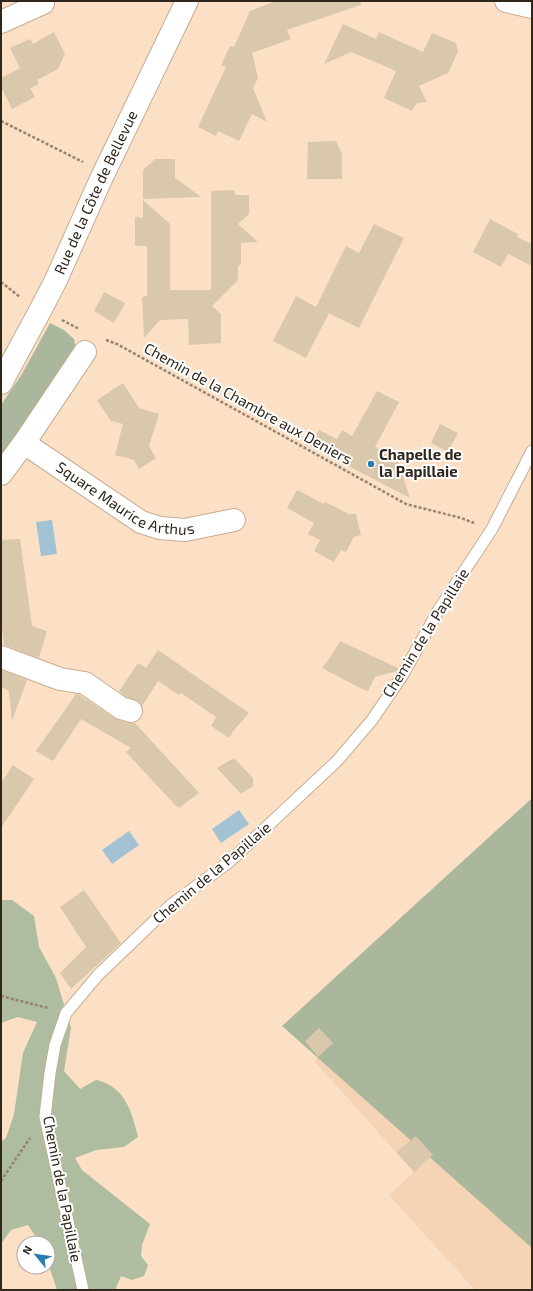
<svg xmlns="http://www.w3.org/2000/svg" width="533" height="1291" font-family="'Exo 2',sans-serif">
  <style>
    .built { fill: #f4d4b5 }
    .green { fill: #aab79d }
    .forest { fill: #aebc9f }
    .water { fill: #a3c3d5 }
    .building { fill: #dac8ac }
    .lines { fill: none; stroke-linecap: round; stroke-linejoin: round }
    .service-casing { stroke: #c6ad94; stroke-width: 13 }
    .minor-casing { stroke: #c6ad94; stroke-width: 24 }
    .path { stroke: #958371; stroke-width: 2.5; stroke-dasharray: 3 2; stroke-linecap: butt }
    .service { stroke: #fff; stroke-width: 11 }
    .minor { stroke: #fff; stroke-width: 22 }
    .poi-dot { fill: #297dad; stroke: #fff; stroke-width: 1.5 }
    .labels { text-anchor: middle; stroke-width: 4; stroke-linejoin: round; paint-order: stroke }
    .street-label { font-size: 15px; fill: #2f261c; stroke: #fff }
    .poi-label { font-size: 15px; font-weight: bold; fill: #2f261c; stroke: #fff; text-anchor: start }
  </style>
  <rect width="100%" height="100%" fill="#fbe0c6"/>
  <path class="built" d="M532,810v480h-57l-86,-95 25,-23 -100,-111 19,-18z"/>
  <path class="green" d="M50,323l14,7 10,9 2,13 -75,112v-59l21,-31z
    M532,798v450l-250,-222z"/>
  <path class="forest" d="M1,900h11l22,16 5,31 17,31 15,50 -7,43 16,18 16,-9c29,6 36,32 42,57l-14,10 -28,3 -21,8 7,12 68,54 -8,21 -1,11 7,9 -4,11 -12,4 -11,-4 -5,12 1,2h-60l-9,-27v-20h-8l-12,-18 -17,5 -10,14v-102l5,-4 8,-24 9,-61 14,-31 -19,-5 -17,6z"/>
  <path class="water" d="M52,520l5,34 -16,2 -5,-34z
    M239,810l10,14 -28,19 -9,-14z
    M129,831l10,14 -27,19 -10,-14z"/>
  <path class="building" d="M276,1h84l1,4 -74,25 4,9 -39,14 6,25 -5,10 14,34 -15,-8 -13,27 -21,-10 -2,5 -18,-9 28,-60 -5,-2 9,-19 4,1 16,-36z
    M343,24l33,15 3,-7 44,20 9,-19 24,10 2,9 -10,21 -29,13 8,16 -10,1 -5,8 -28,-13 12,-27 -45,-19 -27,12z
    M54,32l11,22 -7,15 -21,11 2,4 -9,4 5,9 -23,12 -11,-22v-9l19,-10 -10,-20 20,-9 3,5z
    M336,141l6,13v25h-35l1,-37z
    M155,159h20v19l26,19 -58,2v-29z
    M234,190l1,5h14v19l-11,10 20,18 -17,1v20l-3,4v13l-26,26 9,8v29l-32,2 -1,-26 -28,1 -16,18 -2,-41 5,-1v-50h-12v-29l8,1v-18l27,24v66h41v-99z
    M490,219l28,15 -1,3 15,7v22l-24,-12 -7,13 -28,-15z
    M374,224l30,14 -45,90 -39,-19 9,4 -23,45 -33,-17 23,-45 20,11 30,-61 13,7z
    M104,292l21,11 -11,20 -20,-12z
    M123,383l16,25 20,6 -10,32 7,12 -17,11 -5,-9 -19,-5 8,-31 -12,-3 -14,-21z
    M377,391l22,11 -24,45 22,11 13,40 -100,-52 9,-16 18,9 5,-9 10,6z
    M440,424l18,9 -10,19 -17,-9z
    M297,490l27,14 1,-2 24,12h7l5,21 -7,2 -8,15 -5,-2 -7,12 -20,-11 6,-11 -12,-6 6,-11 -27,-15z
    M20,539l12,87 15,5 -8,27 -35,-13 -3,-25v-80z
    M340,641l58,27 -1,3 -22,6 -7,14 -6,-2 -40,-21 10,-13z
    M158,650l91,63 -15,17 -5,8 -18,-12 5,-9 -35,-24 -2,2 -21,-14 -16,25 -2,-4 -14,-5 -7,-6 19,-28 8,5z
    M1,670l26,10 -15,41 -3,-30 -8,-4z
    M76,694l4,1 34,23 13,5h8l64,70 -20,15 -2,-2h-1l-50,-54 5,-4 -50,-29 -28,42 -17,-10z
    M234,758l19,20v8l-12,8 -24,-26z
    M13,765l21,14 -33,49v-45z
    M84,890l37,53 -50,46 -11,-16 26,-26 -26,-40z
    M319,1028l14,15 -15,14 -13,-16z
    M416,1136l17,19 -19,17 -18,-20z"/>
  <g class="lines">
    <g class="service-casing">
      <path id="service" d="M83,1290l-38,-173 5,-44 5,-28 11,-32 32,-38 73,-70 58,-43 108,-101 35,-41 30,-44 36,-65 54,-82 40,-78"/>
    </g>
    <g class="minor-casing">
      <g id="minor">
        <path d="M506,1l26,6"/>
        <path d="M1,22l42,-19"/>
        <path id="s1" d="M1,383l40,-74 15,-29 45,-101 86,-178"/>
        <path id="s2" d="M24,443l117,79 19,6 25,2 49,-10"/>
        <path d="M1,474l23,-31 61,-91"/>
        <path d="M1,657l59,22 25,4 36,25 10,3"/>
      </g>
    </g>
    <path class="path" d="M1,121l82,41
      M1,282l19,15
      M62,320l17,9
      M106,340l11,4 289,160 55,14 13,5
      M1,996l47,12
      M1,1181l29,-43"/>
    <use href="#service" class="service"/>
    <use href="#minor" class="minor"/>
  </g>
  <circle class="poi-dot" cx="371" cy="464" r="4"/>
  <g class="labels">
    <g class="street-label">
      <text dy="5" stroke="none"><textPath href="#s1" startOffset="213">Rue de la Côte de Bellevue</textPath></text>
      <text transform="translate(248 404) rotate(29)" y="5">Chemin de la Chambre aux Deniers</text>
      <text dy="5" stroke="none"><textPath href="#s2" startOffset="118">Square Maurice Arthus</textPath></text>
      <text transform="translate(426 633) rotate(-58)" y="5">Chemin de la Papillaie</text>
      <text transform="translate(212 873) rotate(-40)" y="5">Chemin de la Papillaie</text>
      <text transform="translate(62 1189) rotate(79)" y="5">Chemin de la Papillaie</text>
    </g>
    <g class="poi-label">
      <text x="379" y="460">Chapelle de<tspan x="379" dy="17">la Papillaie</tspan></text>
    </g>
  </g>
  <rect width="533" height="1291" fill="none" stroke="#2f261c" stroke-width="4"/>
  <g transform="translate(36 1255) rotate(299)"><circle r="19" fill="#ffffff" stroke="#aca8a4"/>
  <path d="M0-3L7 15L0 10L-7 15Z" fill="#297dad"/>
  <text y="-6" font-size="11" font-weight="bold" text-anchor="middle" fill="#2f261c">N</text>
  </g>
</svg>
